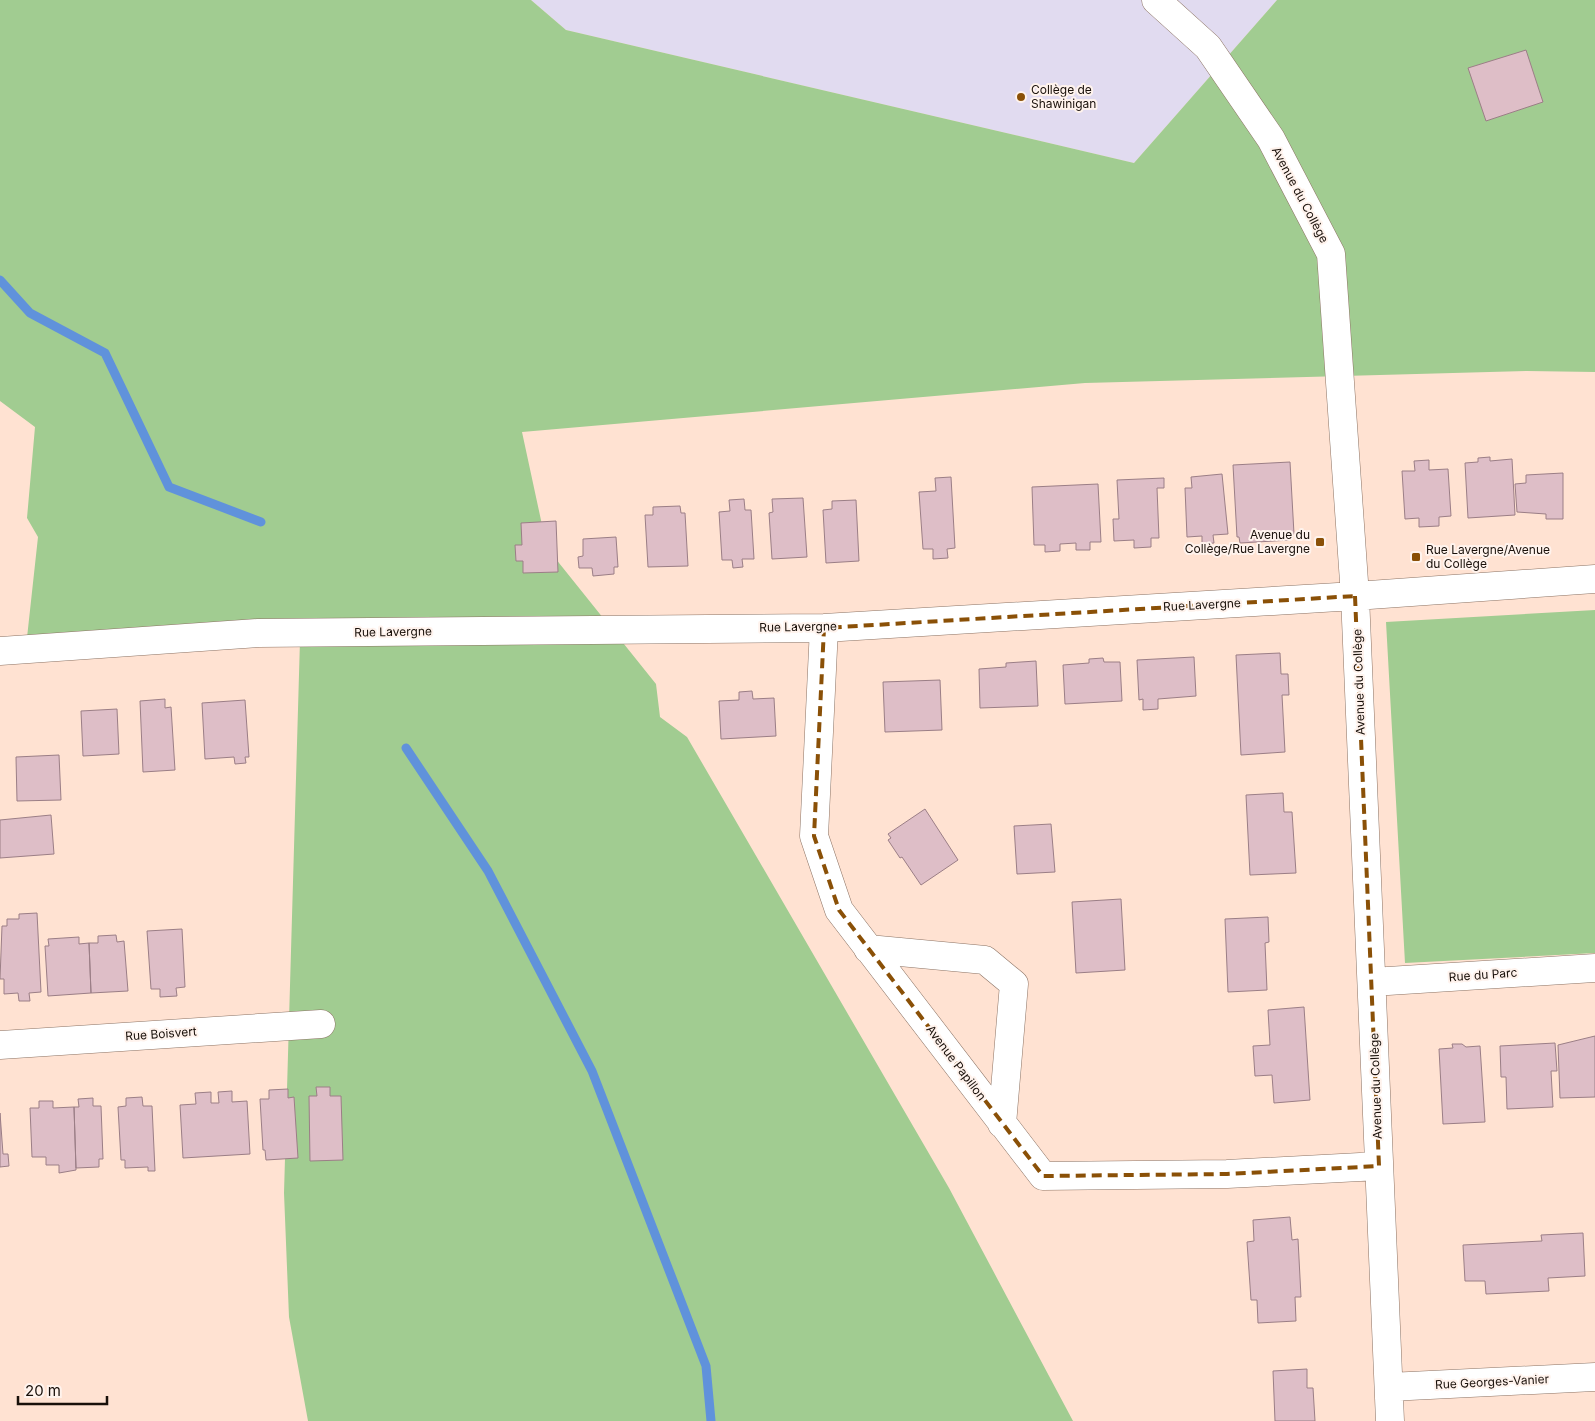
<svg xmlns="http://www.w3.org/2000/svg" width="1595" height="1421" font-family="Inter,sans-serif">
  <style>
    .education { fill: #e1dbf0 }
    .green { fill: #a1cc91 }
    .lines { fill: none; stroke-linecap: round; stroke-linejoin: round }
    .stream { stroke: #6092db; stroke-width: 9 }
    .building { fill: #debec7; stroke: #9b7e86 }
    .minor-casing { stroke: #8c7364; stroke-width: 29 }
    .minor { stroke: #fff; stroke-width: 28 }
    .marked { fill: none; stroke: #8a5007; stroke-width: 4; stroke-dasharray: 10 6; stroke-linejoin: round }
    .poi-dot { fill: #8a5007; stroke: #fff3ed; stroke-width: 2 }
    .labels { text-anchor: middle; stroke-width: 4; stroke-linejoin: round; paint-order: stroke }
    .poi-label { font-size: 12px; fill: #19100a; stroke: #fff3ed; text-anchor: start }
    .street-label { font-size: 12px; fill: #19100a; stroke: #fff3ed }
  </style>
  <rect width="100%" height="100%" fill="#ffe2d2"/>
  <path class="education" d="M531,0h746l-143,163 -568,-133z"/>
  <path class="green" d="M0,0h531l35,30 568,133 143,-163h318v372l-68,-1 -442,12 -563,49 25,116 109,136 4,33 27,20 262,451 124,233h-765l-19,-104 -5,-124 16,-553 -275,16 13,-119 -11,-19 8,-91 -35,-26z
    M1595,610v343l-190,10 -19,-341z"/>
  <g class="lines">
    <path class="stream" d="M0,280l30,33 75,40 64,134 92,35
      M406,748l82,123 104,200 114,295 5,55"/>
  </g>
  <path class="building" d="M1526,50l17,52 -57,19 -18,-53z
    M1490,457v4l22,-2 3,56 -47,3 -3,-55 13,-1v-4z
    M1429,460v10l19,-1 3,47 -12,1v9l-20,1v-9l-14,1 -3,-48h13l-1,-10z
    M1290,462l4,72h-4l1,6 -51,3 -1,-6h-2l-4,-72z
    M1563,473v46h-17v-5l-29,-2 -2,-28 11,-1v-8z
    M1222,474l6,60 -15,1 1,8 -12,1v-8l-15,1 -2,-49h7l-1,-11z
    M951,477l4,71 -8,1 1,9 -15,1v-10h-10l-4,-57 17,-1 -1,-13z
    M1164,478v10h-7l2,50h-8v9l-17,1v-8l-20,1 -1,-22h6l-2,-39z
    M1098,484l3,58h-11v8h-14v-7l-16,1v7l-15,1v-7h-11l-2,-58z
    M803,498l4,59 -35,2 -3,-46 4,-1 -1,-13z
    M744,499l1,11h6l3,49h-12l1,8 -10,1 -1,-8h-10l-3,-48 11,-1 -1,-11z
    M856,500l3,61 -33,2 -3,-53 9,-1v-8z
    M680,506l1,7h4l3,53 -40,1 -3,-52h8v-8z
    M556,521l2,51 -35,1v-12h-7l-1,-16h7l-1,-22z
    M616,537l2,30h-4v7l-21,2 -1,-8h-13l-1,-11 5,-1v-17z
    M1280,653l1,21h7l1,21h-7l3,57 -44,3 -5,-100z
    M1194,657l2,39 -38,3v10l-15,1v-11l-4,1 -2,-40z
    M1103,658l1,4h16l2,39 -57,3 -2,-39 26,-2v-4z
    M1036,661l2,45 -58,2 -1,-39 27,-2v-4z
    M940,680l2,50 -57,2 -2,-50z
    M752,691l1,8 21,-1 2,38 -55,3 -2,-38 20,-1v-8z
    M165,699v9l6,-1 4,63 -32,2 -3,-71z
    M245,700l4,57h-4l1,6 -11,1 -1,-7 -29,2 -3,-56z
    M117,709l2,45 -36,2 -2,-45z
    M59,755l2,45 -44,1 -1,-44z
    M1283,793l1,19h8l4,61 -46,2 -4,-80z
    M925,809l33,51 -37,25 -19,-28 -2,1 -12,-18 3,-2 -3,-4z
    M51,815l3,39 -54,4v-38z
    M1051,824l4,48 -38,2 -3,-48z
    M1121,899l4,71 -49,3 -4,-71z
    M37,913l4,79 -12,1 1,8h-11l-1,-8 -14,1v-15h-4l2,-53h5v-7h12v-5z
    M1268,917l1,25 -4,1 2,47 -39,2 -3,-73z
    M182,929l3,58 -9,1 1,8 -17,1v-8h-9l-4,-58z
    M116,935l1,7 7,-1 4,50 -37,2 -2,-50h9v-7z
    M79,937v7l10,-1 2,50 -43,3 -3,-50h4l-1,-7z
    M1304,1007l6,93 -36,3 -2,-28 -17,1 -2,-30 17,-1 -2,-35z
    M1595,1036v61l-35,1 -2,-53z
    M1555,1043l2,28h-6l2,36 -46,2 -1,-32h-5l-1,-31z
    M1452,1044h10l4,3 14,-1 5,76 -42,2 -4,-75 14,-1z
    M316,1087h14v9h11l2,64 -33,1 -1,-65h8z
    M288,1089v9l6,-1 4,61 -32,2 -1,-10h-2l-3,-51h9v-9z
    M232,1091v11l15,-1 3,53 -67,4 -3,-53 16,-1 -1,-11 16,-1v11h8l-1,-11z
    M142,1097l1,9h9l3,65h-7v-4l-23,1v-8h-4l-3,-53 8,-1v-8z
    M93,1098v8h8l2,53h-4v8l-23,1 -2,-61h5l-1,-8z
    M39,1101h14v7l21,-1 2,63 -17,3v-8h-13v-8h-14l-2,-49h9z
    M0,1113l3,41h5l1,12 -9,1z
    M1290,1217l2,23 6,-1 3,58h-6l1,24 -38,2 -1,-23h-6l-4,-58 7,-1 -1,-21z
    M1583,1233l2,43 -37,2 1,13 -63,3 -1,-13h-20l-2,-36 79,-4 -1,-6z
    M1307,1369v19h6l2,33h-40l-2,-50z"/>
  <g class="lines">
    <g class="minor-casing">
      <path id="minor" d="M1156,0l52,47 63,92 60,115 24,342 35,825
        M824,628l-10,208 25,74 204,266 184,-2 152,-8
        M0,651l258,-18 566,-5 531,-32 240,-17
        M868,949l117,11 29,24 -12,140
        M1372,982l223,-14
        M0,1045l321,-21
        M1389,1387l206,-10"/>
    </g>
    <use href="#minor" class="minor"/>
  </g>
  <path class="marked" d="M1355,596l24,570 -152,8 -184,2 -204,-266 -25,-74 10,-208z"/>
  <g class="poi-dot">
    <circle cx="1021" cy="97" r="5"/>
    <rect x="1315" y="537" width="10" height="10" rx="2.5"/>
    <rect x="1411" y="552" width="10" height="10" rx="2.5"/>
  </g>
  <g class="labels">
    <g class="poi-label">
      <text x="1031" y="94">Collège de<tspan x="1031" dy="14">Shawinigan</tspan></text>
      <text x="1310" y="539" text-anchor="end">Avenue du<tspan x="1310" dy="14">Collège/Rue Lavergne</tspan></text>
      <text x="1426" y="554">Rue Lavergne/Avenue<tspan x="1426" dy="14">du Collège</tspan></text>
    </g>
    <g class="street-label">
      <text transform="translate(1300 195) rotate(62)" y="4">Avenue du Collège</text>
      <text transform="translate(1202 605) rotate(-3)" y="4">Rue Lavergne</text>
      <text transform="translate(798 627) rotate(-1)" y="4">Rue Lavergne</text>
      <text transform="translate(393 632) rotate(-1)" y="4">Rue Lavergne</text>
      <text transform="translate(1359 682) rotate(-92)" y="4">Avenue du Collège</text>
      <text transform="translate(1483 975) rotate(-4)" y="4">Rue du Parc</text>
      <text transform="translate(161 1034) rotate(-4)" y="4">Rue Boisvert</text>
      <text transform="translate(956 1063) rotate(53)" y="4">Avenue Papillon</text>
      <text transform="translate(1376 1086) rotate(-92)" y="4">Avenue du Collège</text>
      <text transform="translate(1492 1382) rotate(-3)" y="4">Rue Georges-Vanier</text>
    </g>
  </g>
  <path d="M18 1396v8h89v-8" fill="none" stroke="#19100a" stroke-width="2.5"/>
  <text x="25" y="1396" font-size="15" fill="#19100a" stroke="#fff3ed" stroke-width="4" paint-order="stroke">20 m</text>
</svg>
